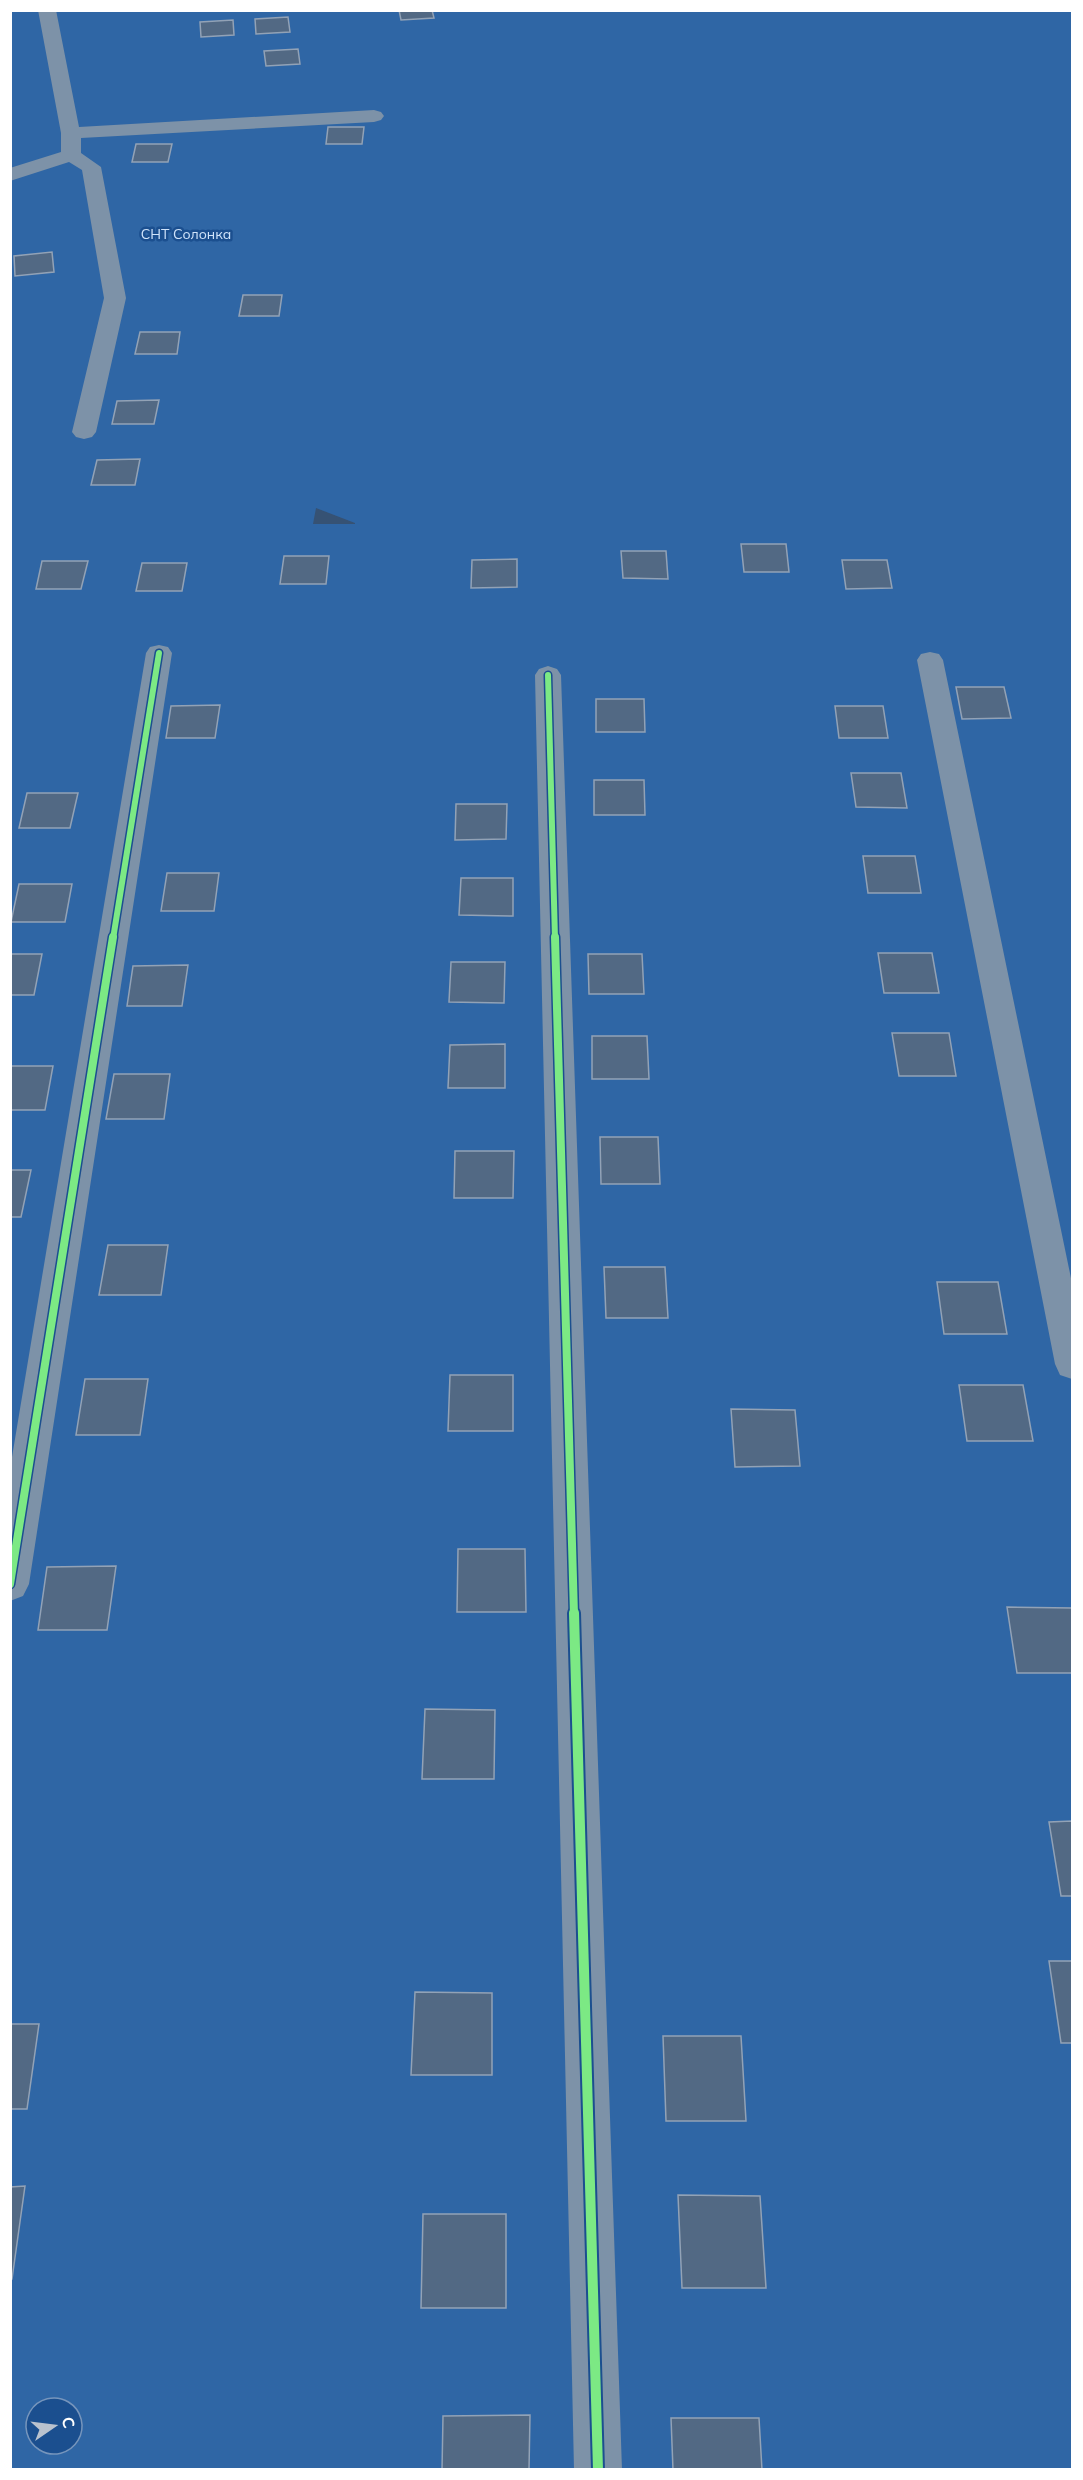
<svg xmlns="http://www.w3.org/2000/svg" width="1083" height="2480" font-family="Mulish,sans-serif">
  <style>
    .green { fill: #2f66a5; fill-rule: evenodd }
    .building { fill: #526984; stroke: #92a2b6; stroke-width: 1.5 }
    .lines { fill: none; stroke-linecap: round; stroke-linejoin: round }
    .minor { fill: #7d92a8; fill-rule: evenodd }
    .cycleway-far2-casing { stroke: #1b4f8f; stroke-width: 9 }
    .cycleway-far1-casing { stroke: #1b4f8f; stroke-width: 11 }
    .cycleway-casing { stroke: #1b4f8f; stroke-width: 14 }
    .cycleway-far2 { stroke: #7ce984; stroke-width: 6 }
    .cycleway-far1 { stroke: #7ce984; stroke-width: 8 }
    .cycleway { stroke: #7ce984; stroke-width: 10 }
    .labels { text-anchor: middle; stroke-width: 5; stroke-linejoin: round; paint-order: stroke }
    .far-park-label { font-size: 14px; fill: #cfe3fa; stroke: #1b4f8f }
  </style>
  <rect width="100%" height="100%" fill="#365274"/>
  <path class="green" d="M11,11h1061v2458h-1061zM316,508l39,15v1h-42zM36,2408h36v36h-36z"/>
  <path class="building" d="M399,10h33l2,8 -33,2z
    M288,17l2,15 -34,2 -1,-15z
    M233,20l1,15 -33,2 -1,-15z
    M298,49l2,15 -34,2 -2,-15z
    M328,127h36l-2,17h-36z
    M136,144h36l-4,18h-36z
    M52,252l2,20 -39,4 -1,-20z
    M243,295h39l-3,21h-40z
    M140,332h40l-3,22h-42z
    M159,400l-5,24h-42l5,-23z
    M140,459l-5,26h-44l6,-25z
    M741,544h45l3,28h-45z
    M621,551h45l2,28 -45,-1z
    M284,556h45l-3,28h-46z
    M517,559v28l-46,1 1,-28z
    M842,560h45l5,28 -46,1z
    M42,561h46l-7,28h-45z
    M142,563h45l-5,28h-46z
    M956,687h48l7,31 -49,1z
    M596,699h48l1,33h-49z
    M220,705l-5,33h-49l5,-32z
    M835,706h48l5,32h-49z
    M851,773h50l6,35 -51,-1z
    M594,780h50l1,35h-51z
    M27,793h51l-8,35h-51z
    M456,804h51l-1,35 -51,1z
    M863,856h52l6,37h-53z
    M167,873h52l-5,38h-53z
    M461,878h52v38l-54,-1z
    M19,884h53l-7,38h-54z
    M878,953h54l7,40h-55z
    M10,954h32l-8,41h-24z
    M588,954h54l2,40h-55z
    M451,962h54l-1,41 -55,-1z
    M188,965l-6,41h-55l6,-40z
    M892,1033h57l7,43h-57z
    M592,1036h55l2,43h-57z
    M505,1044v44h-57l2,-43z
    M10,1066h43l-8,44h-35z
    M114,1074h56l-6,45h-58z
    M600,1137h58l2,47h-59z
    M455,1151h59l-1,47h-59z
    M10,1170h21l-10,47h-11z
    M108,1245h60l-7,50h-62z
    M604,1267h61l3,51h-62z
    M937,1282h61l9,52h-63z
    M450,1375h63v56h-65z
    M85,1379h63l-8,56h-64z
    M959,1385h64l10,56h-66z
    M731,1409l64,1 5,56 -65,1z
    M458,1549h67l1,63h-69z
    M116,1566l-9,64h-69l9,-63z
    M1007,1607l65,1v65h-55z
    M425,1709l70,1 -1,69h-72z
    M1072,1821v75h-11l-12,-74z
    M1049,1961h23v82h-11z
    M415,1992l77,1v82h-81z
    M10,2024h29l-12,85h-17z
    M663,2036h78l5,85h-80z
    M25,2186l-13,93h-2v-92z
    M678,2195l82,1 6,92h-84z
    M423,2214h83v94h-85z
    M530,2415l-1,55h-87l1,-54z
    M671,2418h88l3,52h-89z"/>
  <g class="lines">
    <path class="minor" d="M38,10h18l23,117 295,-17 7,2 3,4 -3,4 -7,2 -293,16v15l20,14 25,131 -30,134 -4,5 -8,2 -8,-2 -4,-5 32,-134 -22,-128 -13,-8 -59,19v-13l51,-16v-19z
      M159,645l9,2 4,6 -143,931 -6,12 -13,5v-132l136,-816 4,-6z
      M930,652l9,2 4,6 129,623v96l-12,-4 -5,-11 -138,-704 4,-6z
      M548,666l9,3 4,6 61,1795h-48l-39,-1795 4,-6z"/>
    <g class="cycleway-far2-casing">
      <path id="cycleway-far2" d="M548,675l7,264
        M113,939l46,-286"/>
    </g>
    <g class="cycleway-far1-casing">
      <path id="cycleway-far1" d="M555,937l19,678
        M10,1584l103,-647"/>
    </g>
    <g class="cycleway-casing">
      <path id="cycleway" d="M574,1613l24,857"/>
    </g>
    <use href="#cycleway-far2" class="cycleway-far2"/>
    <use href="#cycleway-far1" class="cycleway-far1"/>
    <use href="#cycleway" class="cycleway"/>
  </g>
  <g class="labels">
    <g class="far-park-label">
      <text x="186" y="239">СНТ Солонка</text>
    </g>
  </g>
  <rect width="1083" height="2480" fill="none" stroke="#ffffff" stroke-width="24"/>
  <g transform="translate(54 2426) rotate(76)"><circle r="28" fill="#1b4f8f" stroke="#7695bc" stroke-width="1.5"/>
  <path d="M0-4.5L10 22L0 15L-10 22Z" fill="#b9c2ce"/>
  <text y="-9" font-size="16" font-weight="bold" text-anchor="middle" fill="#ffffff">С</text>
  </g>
</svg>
